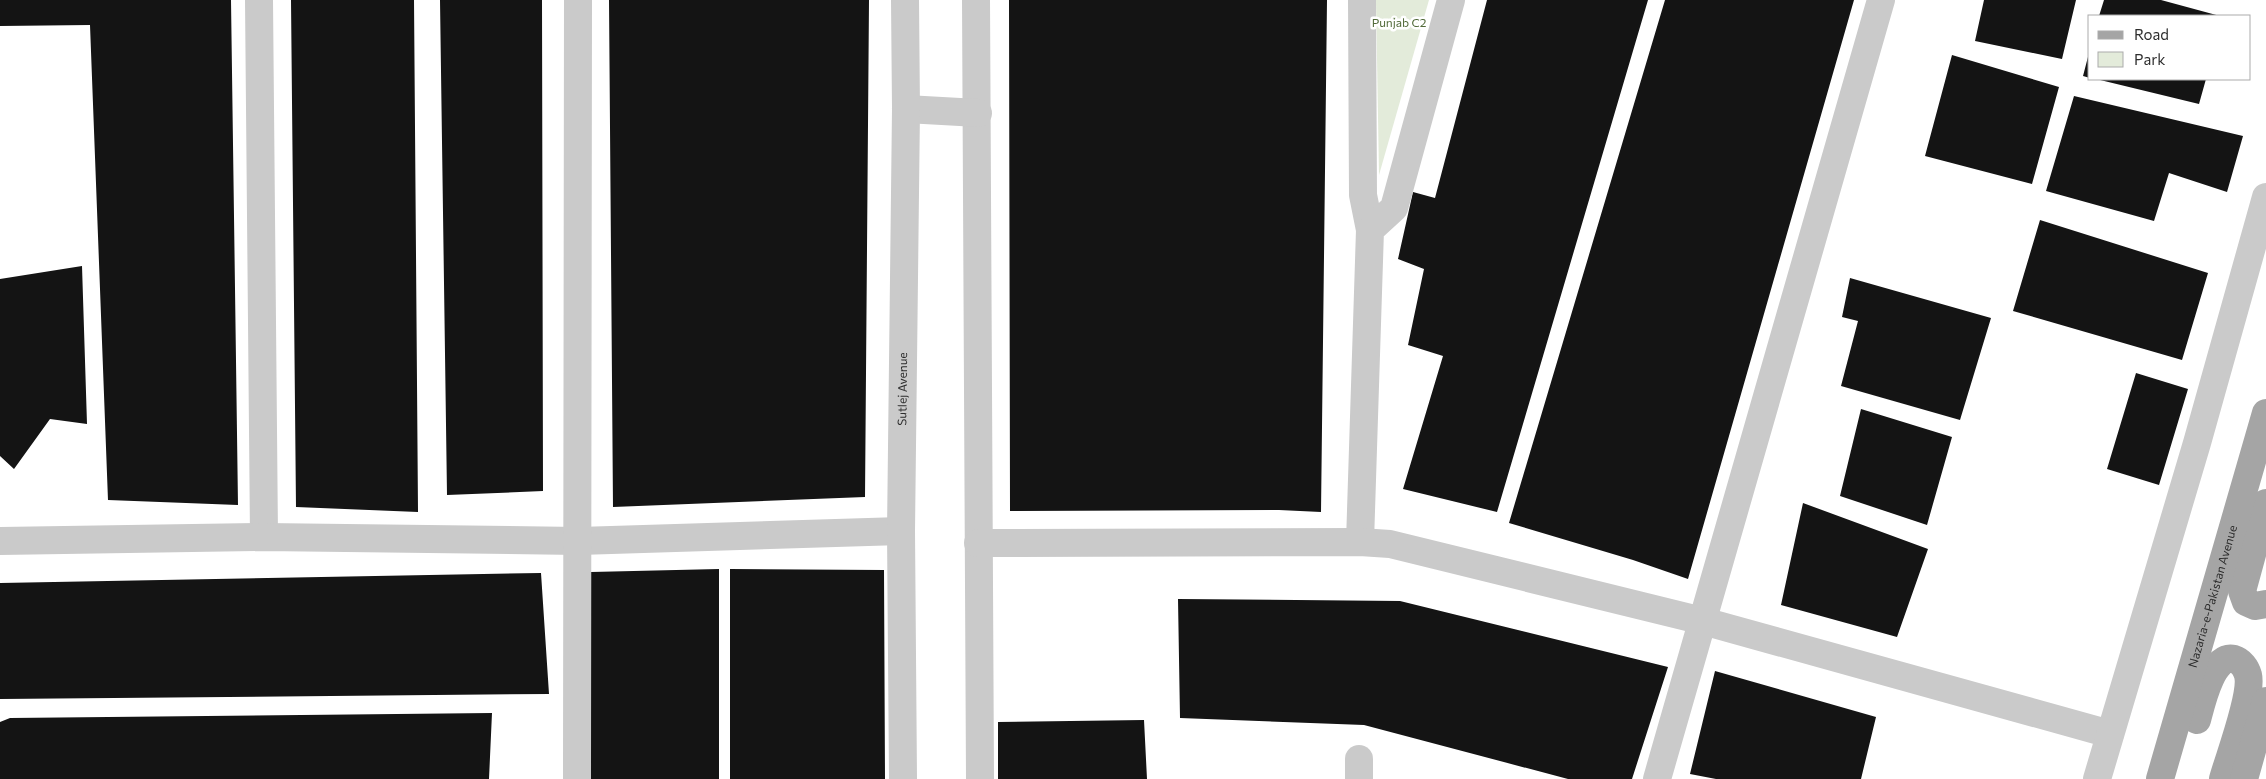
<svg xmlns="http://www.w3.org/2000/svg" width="2266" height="779" font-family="Commissioner,sans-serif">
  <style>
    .green { fill: #e3ebda }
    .building { fill: #141414 }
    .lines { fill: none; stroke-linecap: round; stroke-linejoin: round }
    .minor { stroke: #cacaca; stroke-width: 28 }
    .major { stroke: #a5a5a5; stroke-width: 28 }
    .labels { text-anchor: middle; stroke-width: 5; stroke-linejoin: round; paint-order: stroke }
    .park-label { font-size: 12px; fill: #516a39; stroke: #fff }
    .street-label { font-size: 12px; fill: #2d2d2d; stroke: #fff }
  </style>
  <rect width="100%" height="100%" fill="#fff"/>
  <path class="green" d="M1376,0h53l-50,175z"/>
  <path class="building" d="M0,0h231l7,505 -130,-5 -18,-475 -90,1z
    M291,0h123l4,512 -122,-5z
    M440,0h102l1,491 -96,4z
    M609,0h260l-4,497 -252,10z
    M1009,0h318l-6,512 -42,-2 -269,1z
    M1487,0h161l-151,512 -94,-23 40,-133 -35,-11 16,-76 -26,-10 15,-67 22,6z
    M1665,0h189l-166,579 -55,-19 -124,-37z
    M1984,0h92l-14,59 -87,-18z
    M2104,0h57l59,16h-121z
    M2089,53h1v25l-7,-2z
    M1952,55l107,32 -27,97 -107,-28z
    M2096,79h110l-7,25z
    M2074,96l169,40 -16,56 -58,-19 -15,48 -108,-30z
    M2040,220l168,53 -26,87 -169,-49z
    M82,266l5,158 -37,-5 -36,50 -14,-13v-177z
    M1850,278l141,40 -31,102 -119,-34 17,-65 -16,-4z
    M2136,373l52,16 -29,96 -52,-16z
    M1861,409l91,28 -25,88 -87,-29z
    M1803,503l125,46 -31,88 -116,-32z
    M719,569v210h-128v-207z
    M730,569l154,1 1,209h-155z
    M541,573l8,121 -549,5v-116z
    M1178,599l222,2 268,66 -36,112h-64l-204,-54 -184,-7z
    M1715,671l161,46 -15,62h-145l-26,-5z
    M492,713l-3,66h-489v-57l10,-4z
    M1144,720l3,59h-149v-57z"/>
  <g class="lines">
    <g class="minor">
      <path d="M259,0l5,537"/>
      <path d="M976,0l4,779"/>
      <path d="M1362,0l1,195 7,35"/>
      <path d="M906,109l72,4"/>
      <path d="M0,541l264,-4 315,4 322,-10"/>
      <path d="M1360,542l10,-312 24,-22 57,-208"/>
      <path d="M978,543l382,-1 30,2 313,77 407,113"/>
      <path d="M1359,759v20"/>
      <path d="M577,779l1,-779"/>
      <path id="s1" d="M903,779l-2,-248 5,-422 -1,-109"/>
      <path d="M1657,779l224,-779"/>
      <path d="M2097,779l100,-336 69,-246"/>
    </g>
    <g class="major">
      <path d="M2266,503l-24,88 4,11 9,4 11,-2"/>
      <path d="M2197,720c4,-15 15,-66 37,-61 7,2 12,9 14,16 5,20 -19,82 -25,104"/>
      <path id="s2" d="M2160,779l106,-366"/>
      <path d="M2244,779l22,-78"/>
    </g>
  </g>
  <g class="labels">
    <g class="park-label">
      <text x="1399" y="27">Punjab C2</text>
    </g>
    <g class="street-label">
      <text dy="4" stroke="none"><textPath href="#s1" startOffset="390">Sutlej Avenue</textPath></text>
      <text dy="4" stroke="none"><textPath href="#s2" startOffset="190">Nazaria-e-Pakistan Avenue</textPath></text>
    </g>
  </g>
  <rect x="2088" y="15" width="162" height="65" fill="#ffffff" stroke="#ababab"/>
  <rect x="2098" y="31" width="25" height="8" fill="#a5a5a5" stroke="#ababab"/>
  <text x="2134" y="40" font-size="15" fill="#2d2d2d">Road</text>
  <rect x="2098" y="52" width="25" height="15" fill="#e3ebda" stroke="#ababab"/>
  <text x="2134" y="65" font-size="15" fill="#2d2d2d">Park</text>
</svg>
